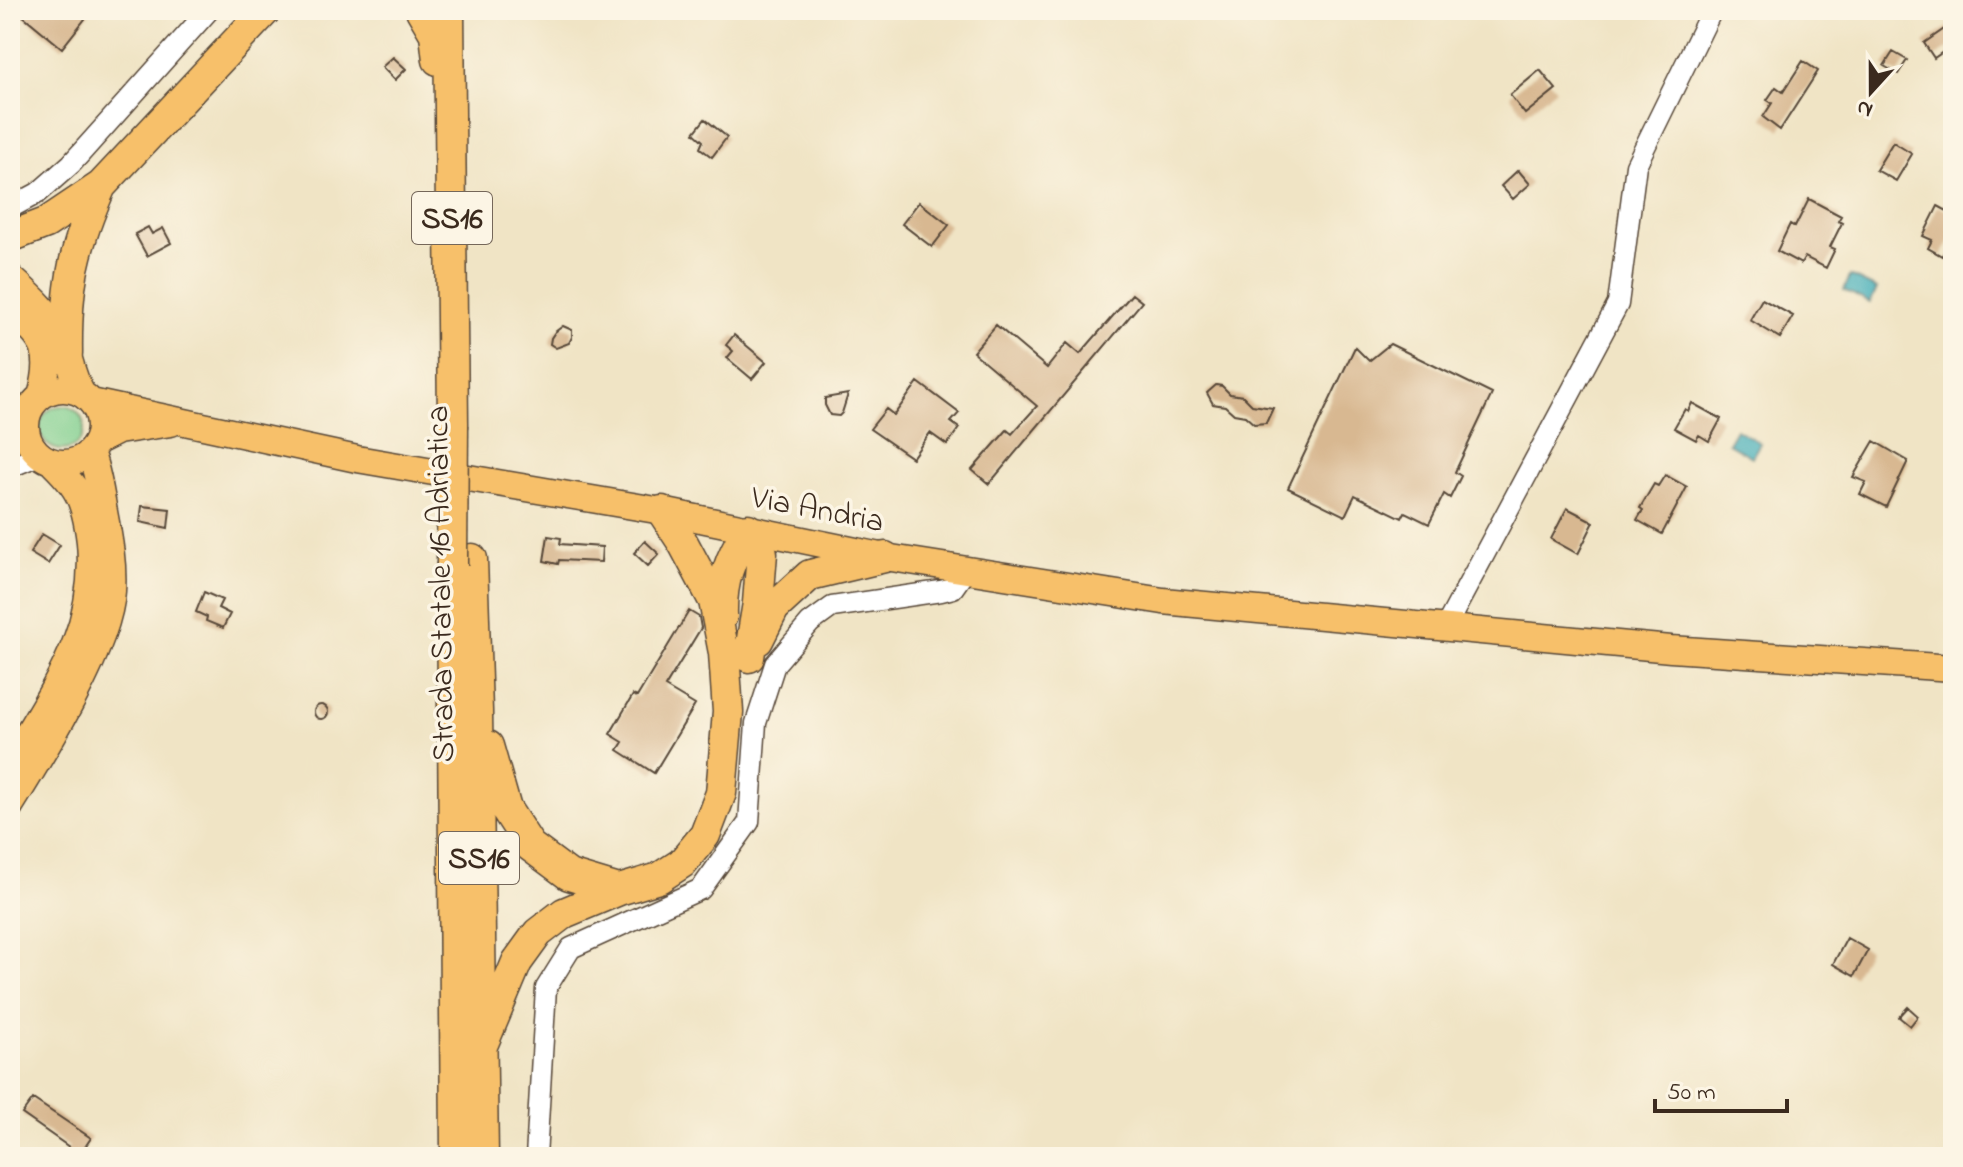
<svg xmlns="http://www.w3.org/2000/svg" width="1963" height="1167" font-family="'Indie Flower',sans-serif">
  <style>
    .green { fill: #80cf8f; stroke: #5e7c56; stroke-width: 2 }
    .water { fill: #3cacb8; stroke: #3c6b6b; stroke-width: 2 }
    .building { fill: #d8b891 }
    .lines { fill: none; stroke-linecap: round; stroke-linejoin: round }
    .minor-casing { stroke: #564637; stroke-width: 23 }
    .major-casing { stroke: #564637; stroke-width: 29 }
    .highway-casing { stroke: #564637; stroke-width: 33 }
    .minor { stroke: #fff; stroke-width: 20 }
    .major { stroke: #f7c06b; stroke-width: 26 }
    .highway { stroke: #f7c06b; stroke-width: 30 }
    .highway-bridge-casing { stroke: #564637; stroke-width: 33; stroke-linecap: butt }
    .highway-bridge { stroke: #f7c06b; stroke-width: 30 }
    .labels { text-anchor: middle; stroke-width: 7; stroke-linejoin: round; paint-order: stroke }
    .shield { fill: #fcf5e5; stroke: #75675a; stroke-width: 2 }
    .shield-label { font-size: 30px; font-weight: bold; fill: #3b2a1e }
    .street-label { font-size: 32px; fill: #3b2a1e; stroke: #fcf5e5 }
  </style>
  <rect width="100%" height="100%" fill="#fcf5e5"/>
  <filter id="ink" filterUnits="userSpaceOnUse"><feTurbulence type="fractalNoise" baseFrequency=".0125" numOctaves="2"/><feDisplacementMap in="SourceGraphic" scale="16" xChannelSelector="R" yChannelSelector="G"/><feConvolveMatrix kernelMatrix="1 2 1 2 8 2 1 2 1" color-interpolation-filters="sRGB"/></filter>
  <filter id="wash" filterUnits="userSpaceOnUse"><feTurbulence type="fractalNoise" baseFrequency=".006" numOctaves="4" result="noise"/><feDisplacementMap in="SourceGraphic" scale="32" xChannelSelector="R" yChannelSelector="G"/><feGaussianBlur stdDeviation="1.8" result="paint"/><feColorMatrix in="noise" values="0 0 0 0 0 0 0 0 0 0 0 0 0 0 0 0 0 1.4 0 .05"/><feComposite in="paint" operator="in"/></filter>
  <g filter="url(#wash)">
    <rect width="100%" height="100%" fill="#f0e4c5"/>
    <path class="green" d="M40 428a22 22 0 1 1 44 0a22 22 0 1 1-44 0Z"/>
    <path class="water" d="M1850,276l27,13 -7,14 -26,-13z
      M1736,429l24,14 -8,14 -24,-14z"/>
    <g id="blocks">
      <path class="building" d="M16,10h76l-30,38z
        M1953,23v22l-19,13 -10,-15z
        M1893,52l14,8 -9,14 -14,-8z
        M393,57l13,12 -11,11 -13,-13z
        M1803,61l15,10 -38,59 -17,-13 9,-14 -5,-3 9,-13 7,5z
        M1540,70l16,19 -31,25 -15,-19z
        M705,119l22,18 -15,20 -12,-9 3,-7 -9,-8z
        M1893,142l19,12 -16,27 -20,-11z
        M1518,170l12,14 -17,15 -12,-13z
        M1809,199l32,17 -3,5 4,2 -12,24 5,2 -9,19 -21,-11 -4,7 -24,-13 13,-27 5,3z
        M919,202l30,23 -17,22 -30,-23z
        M1938,206l15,8v21l-11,21 -14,-8 4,-8 -9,-4z
        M148,227l4,7 11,-6 8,15 -24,13 -12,-22z
        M1132,294l10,8 -153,182 -17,-14 35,-40 5,4 25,-28 -64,-54 23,-27 51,43 20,-25 13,11z
        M1762,299l31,17 -13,22 -30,-18z
        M563,326l9,4v7l-3,6 -13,5 -6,-4 1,-6 4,-6z
        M734,335l32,27 -14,17 -25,-21 6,-7 -7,-6z
        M1390,344l102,50 -37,78 6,4 -11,22 -6,-4 -15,30 -24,-12 -3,6 -47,-23 -10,21 -57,-28 67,-141 14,14z
        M918,382l41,31 -8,9 8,6 -12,17 -17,-12 -18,25 -42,-29 16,-20 8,6z
        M1216,385l6,1 8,8 13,2 9,9 21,3 -7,15 -12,1 -9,-8 -11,-2 -9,-8 -12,-2 -6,-11z
        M848,394l-6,19 -3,3 -9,-1 -5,-10v-7z
        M1692,403l29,16 -12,22 -10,-6 -3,5 -22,-12 11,-19 3,2z
        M1874,441l34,20 -22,46 -26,-13 6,-12 -13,-5z
        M1665,475l22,12 -25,47 -25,-14 6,-10 -3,-2 14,-24 4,2z
        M142,506l28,3 -2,19 -28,-6z
        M1567,508l27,14 -16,32 -27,-15z
        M42,534l18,11 -12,19 -18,-11z
        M548,536l13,2 -1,6 42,3 -1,15 -42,-2 -1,4 -14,-3z
        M645,541l14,13 -11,12 -14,-13z
        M204,592l18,8 -4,8 12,6 -7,14 -17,-7 1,-4 -11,-5z
        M689,611l10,6 2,11 -36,59 30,18 -41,68 -36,-23 5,-8 -13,-8 23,-39 4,2z
        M314 712a7 7 0 1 1 14 0a7 7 0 1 1-14 0Z
        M1847,938l21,12 -14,26 -21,-12z
        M1908,1007l10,9 -8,10 -11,-9z
        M33,1099l58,39 -13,19h-16l7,-10 -47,-33z"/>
    </g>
  </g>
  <g filter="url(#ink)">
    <use href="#blocks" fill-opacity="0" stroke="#564637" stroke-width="2"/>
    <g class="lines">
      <g class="minor-casing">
        <path id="minor" d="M10,208l28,-15 33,-29 138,-154
          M10,467l29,-12
          M1445,628l173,-324 18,-139 76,-155
          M536,1157l10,-169 25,-40 130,-59 48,-67 7,-99 19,-59 35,-41 22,-16 109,-16 12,-3 12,-17"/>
      </g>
      <g class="major-casing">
        <path id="major" d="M10,277c20,18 42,37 53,63 7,19 9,37 19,54
          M10,310c34,30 44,40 31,86
          M26 426a37 37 0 1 1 74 0a37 37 0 1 1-74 0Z
          M91,402l266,57 305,52 223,46 278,44 508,48 282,19
          M98,441l20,-10 53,-8
          M10,763c43,-74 88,-132 80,-221 -2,-17 -5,-38 -15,-53 -6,-10 -16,-19 -24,-28
          M10,806c31,-50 99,-158 102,-215 2,-26 -3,-53 -8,-79 -4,-21 -6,-40 -14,-60"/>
      </g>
      <g class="highway-casing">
        <path id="highway" d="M421,10l14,24 3,26
          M449,10l4,415
          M10,237l36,-14 55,-37 165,-176
          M67,353c-1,-69 7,-105 34,-167
          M472,559l5,152 6,446
          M452,565l4,592
          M722,616c-1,-35 8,-58 26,-87l14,24 -4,50 -9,54
          M758,640l16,-32 36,-33 75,-18
          M488,746l18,63 24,37 39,29 50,15
          M481,1048l36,-86 21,-29 26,-20 55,-23 40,-12 23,-15 23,-28 16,-42 7,-81 -4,-59 -10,-52 -31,-58 -21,-32"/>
      </g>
      <use href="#minor" class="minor"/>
      <use href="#major" class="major"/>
      <use href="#highway" class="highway"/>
      <g class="highway-bridge-casing">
        <path id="highway-bridge" d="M452,565l1,-140"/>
      </g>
      <use href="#highway-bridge" class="highway-bridge"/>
    </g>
  </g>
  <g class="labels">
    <g class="shield">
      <rect x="412" y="192" width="80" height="52" rx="6"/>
      <rect x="439" y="832" width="80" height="52" rx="6"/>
    </g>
    <g class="shield-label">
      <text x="452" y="228">SS16</text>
      <text x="479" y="868">SS16</text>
    </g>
    <g class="street-label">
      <text transform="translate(818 508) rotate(11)" y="11">Via Andria</text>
      <text transform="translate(439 584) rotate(-91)" y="11">Strada Statale 16 Adriatica</text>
    </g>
  </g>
  <rect width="1963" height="1167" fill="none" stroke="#fcf5e5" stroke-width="40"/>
  <g transform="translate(1871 92) rotate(201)" stroke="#fcf5e5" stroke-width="6" paint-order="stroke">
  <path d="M0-6L14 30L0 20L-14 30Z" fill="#3b2a1e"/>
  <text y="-12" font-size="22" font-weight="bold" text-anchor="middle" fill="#3b2a1e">N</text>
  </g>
  <path d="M1655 1099v12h132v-12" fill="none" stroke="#3b2a1e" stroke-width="4"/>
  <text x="1667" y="1099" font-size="24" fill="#3b2a1e" stroke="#fcf5e5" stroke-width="6" paint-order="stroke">50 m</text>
</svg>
